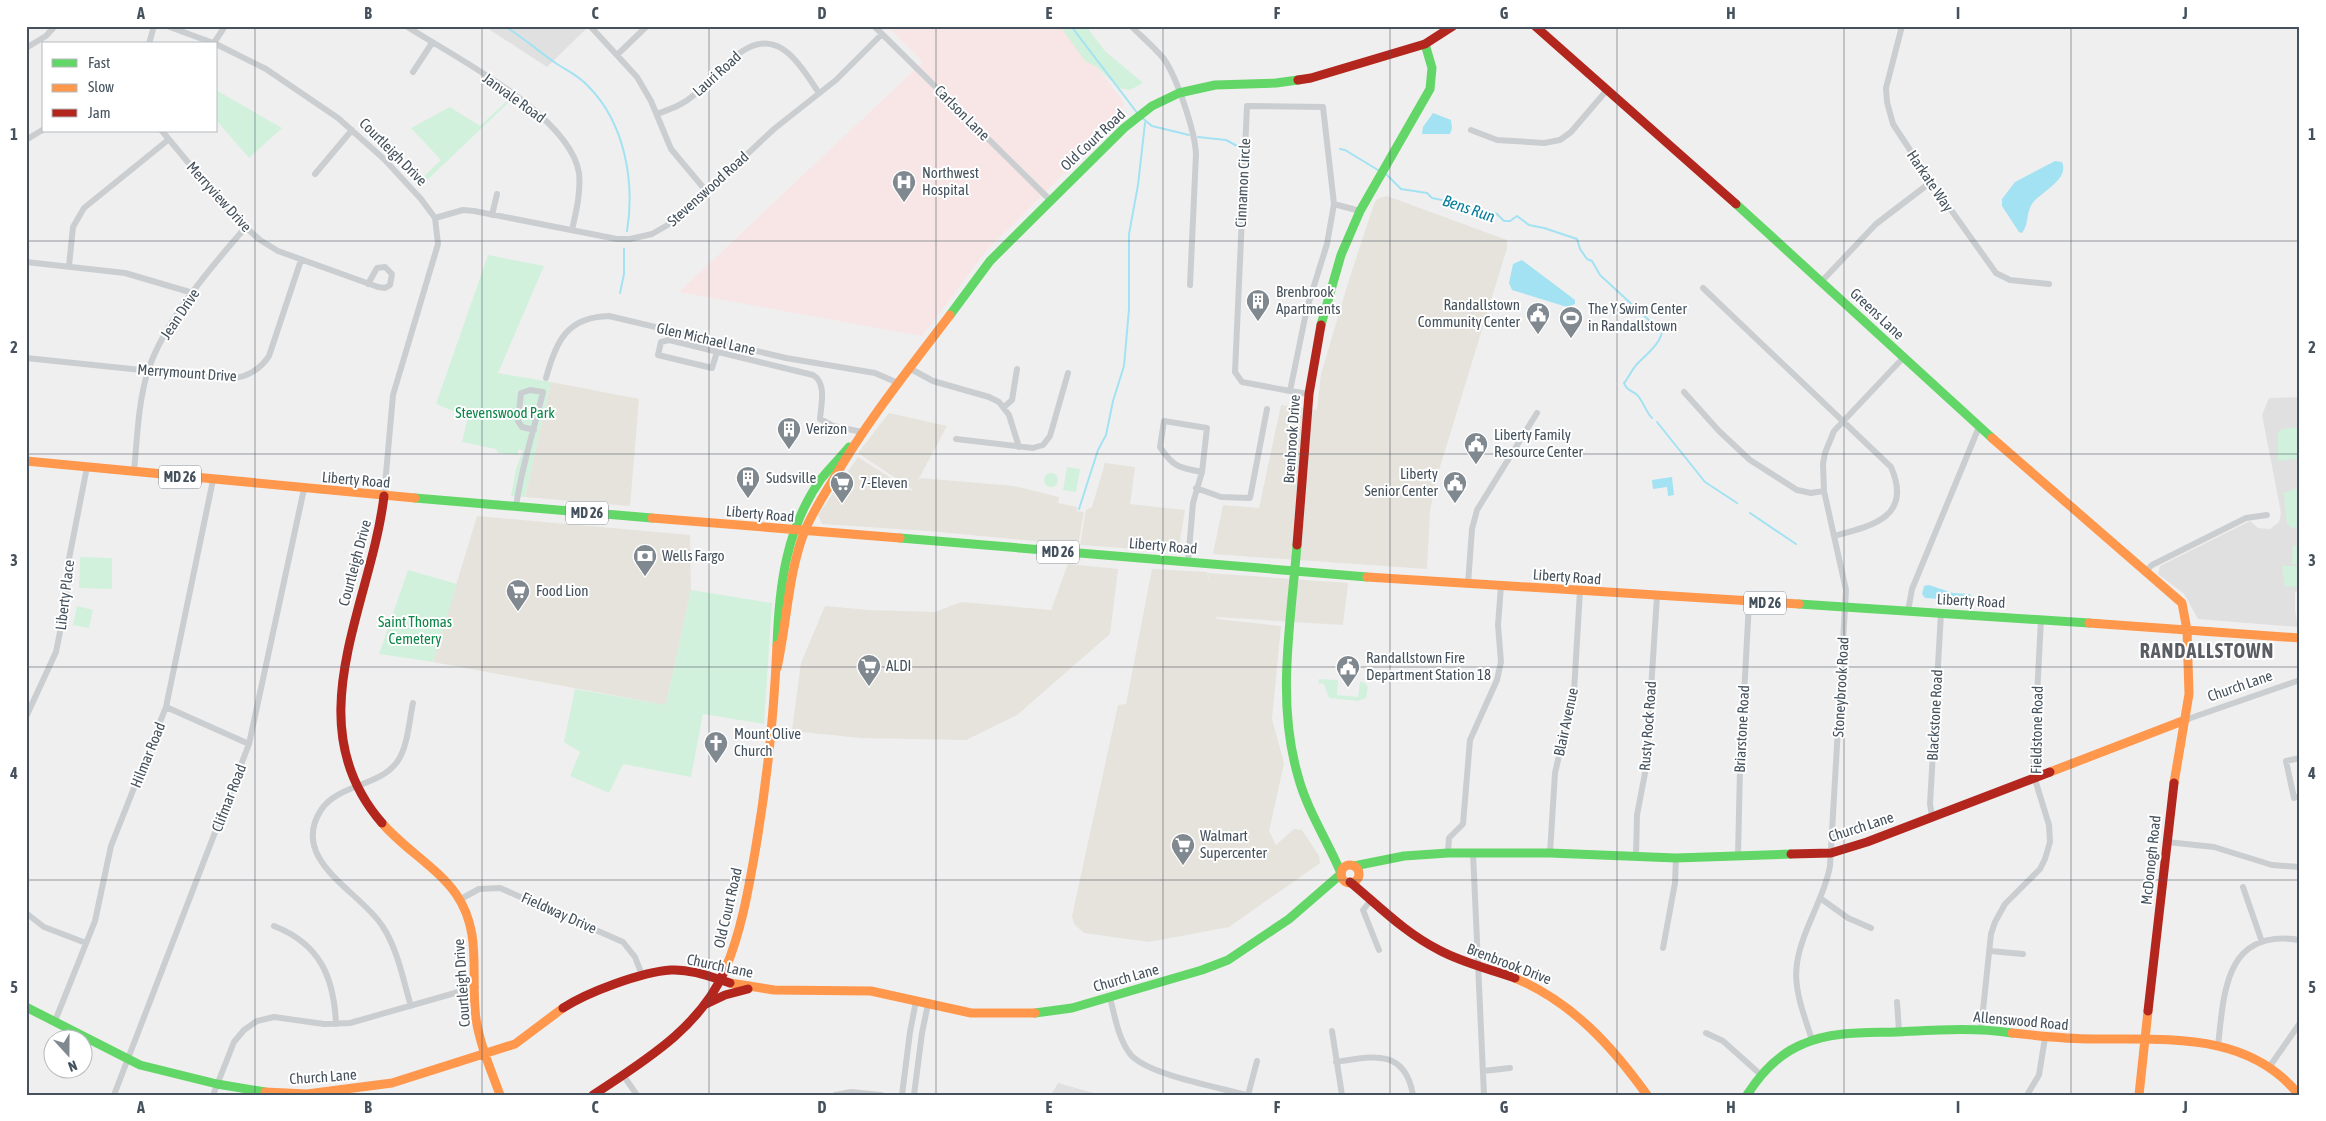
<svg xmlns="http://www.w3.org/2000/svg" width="2326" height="1121" font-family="'Asap Condensed',sans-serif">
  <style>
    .commercial { fill: #e5e3dc }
    .education { fill: #e1e0e1 }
    .medical { fill: #f7e6e5 }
    .green { fill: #d1f1dd }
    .water { fill: #a2e2f2 }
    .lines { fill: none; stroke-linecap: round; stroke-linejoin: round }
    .stream { stroke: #a2e2f2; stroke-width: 2 }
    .street { stroke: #cbced0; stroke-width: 6 }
    .fast { stroke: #63d668; stroke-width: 9 }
    .slow { stroke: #ff974d; stroke-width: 9 }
    .jam { stroke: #b3261e; stroke-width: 9 }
    .grid { fill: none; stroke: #45525d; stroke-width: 1; stroke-opacity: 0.55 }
    .labels { text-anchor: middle; stroke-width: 4; stroke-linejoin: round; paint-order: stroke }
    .shield { fill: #fff; stroke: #7d868e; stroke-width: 1 }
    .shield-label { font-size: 14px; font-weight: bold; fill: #45525d }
    .street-label { font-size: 15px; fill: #45525d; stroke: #fff }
    .poi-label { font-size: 15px; fill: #45525d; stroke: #fff; text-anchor: start }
    .park-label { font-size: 15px; fill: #0e8549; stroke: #fff }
    .water-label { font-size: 16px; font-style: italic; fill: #037d9c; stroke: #fff }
    .district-label { font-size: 20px; font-weight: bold; letter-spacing: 1px; fill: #5a5e64; stroke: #fff }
    .neatline { fill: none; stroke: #45525d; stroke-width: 2 }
    .grid-label { font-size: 16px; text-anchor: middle; font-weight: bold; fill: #45525d }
  </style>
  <rect width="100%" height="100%" fill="#f0efef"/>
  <path class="commercial" d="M1387,196l120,44v8l-71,232 -6,31 -3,58 -214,-15 10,-49 36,3 22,-103 36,5 4,-36 27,-91 26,-79 3,-5z
    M551,382l88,17 -9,107 -105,-9z
    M889,413l58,13 -30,56 3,-4 94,8 45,11 -1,6 19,4v4l7,1 -6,33 -150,-14 -106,-7 -4,-9 40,-58 53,34 1,-2 -54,-36z
    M1105,463l30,4 -5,37 55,6 -7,42 -98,-7 6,-35 6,-3z
    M477,516l213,19 1,55 -25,115 -233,-43z
    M1068,564l50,5 -8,65 -93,81 -51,25 -105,-2 -69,-7 9,-68 24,-57 44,4 66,2 26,-10 90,8z
    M1152,569l55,3 3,13 -2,-12 140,10 -5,42 -127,-8 1,2 64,7 -9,93 12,44 -15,68 7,14 18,-16 8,1 17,26 1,7 -91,64 -80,15 -65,-9 -10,-9 -2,-8 46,-211 8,-1z"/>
  <path class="education" d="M484,26h105l-42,41z
    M2300,397v194l-5,1v18l3,17 -100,-8 -14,-25 -26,-20 2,-8 90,-45 8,7 12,1 9,-7 2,-9 -19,-98 7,-17z
    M1058,1083l7,2 36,10h-50z"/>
  <path class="medical" d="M887,26h173l25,34 12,7 27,36 -4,15 -134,133 -64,85 -243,-44 244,-230z"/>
  <path class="green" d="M1060,26h26l19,25 38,32 -13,7 -11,-2 -22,-21 -12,-6z
    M216,90l66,38 -33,30 -33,-38z
    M508,100l2,1 -89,85 -4,-3 24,-23 -30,-32 39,-21 30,19z
    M488,255l56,11 -46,107 53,9 -26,115 -14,-1 5,-27 7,-19h-5v5l-20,-2 -2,-4 -34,-7 6,-25 -32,-13z
    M2300,427v31l-22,3v-27l4,-5z
    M1067,467l13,2 -4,23 -13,-2z
    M1044 480a7 7 0 1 1 14 0a7 7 0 1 1-14 0Z
    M2300,487v40l-8,1 -5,-4 -3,-31z
    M2293,545l7,1v18h-8z
    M80,557l32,1v31l-33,-1z
    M2282,566h18v20l-15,1z
    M408,570l49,14 -24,78 -54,-8z
    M691,590l81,13 -8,121 -61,-10 -12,63 -68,-13 -14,29 -39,-17 10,-24 -16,-10 11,-53 91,16z
    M77,606l16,4 -4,18 -16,-3z
    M1319,679l19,1 -1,15 21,2 2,-15h4l4,5 -2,11 -8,3 -29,-3 -5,-14 -6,-1z"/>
  <path class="water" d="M1433,113l18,7 1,8 -2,6h-28l1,-7z
    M2055,161l7,1c8,18 -22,30 -30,42 -6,9 -3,20 -10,29l-3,-1 -17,-26v-7l13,-17z
    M1522,260l53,40v4l-8,3 -55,-17 -3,-7 4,-19z
    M1672,477l2,18 -6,1 -1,-9 -14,2 -1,-9z
    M1929,585l24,8 17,1 2,5 -4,2 -43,-3 -3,-4 2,-8z"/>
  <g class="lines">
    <path class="stream" d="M504,26c19,11 35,26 53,38 11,7 22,12 31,22 37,37 47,96 39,145
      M1071,26l67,88
      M2300,43v14
      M1141,117l11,9 37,9
      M1198,137l28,3 13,7
      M1340,149l5,1 33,20
      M1385,173l16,16 26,4 5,5 25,5 12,6 18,2 10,3 7,7h6l7,-5 12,9 15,3 33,11 3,10 7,10 5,2 8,14 52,48 10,4c2,14 -15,27 -24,36 -6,6 -9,14 -14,20 3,7 6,7 12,11 6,4 9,17 16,24
      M620,293l4,-19v-25
      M1657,422l48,60 32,21
      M1079,509l19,-59 8,-15 7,-34 11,-35 5,-57v-75l9,-49 7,-62
      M1750,513l46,31"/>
    <path class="street" d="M167,26l49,18
      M406,26c47,30 164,89 173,147 2,19 -3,39 -7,57
      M874,26l176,174
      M1131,26c11,11 23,21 33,33 13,19 31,72 32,95l-6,131
      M1902,26l-16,62 1,14 6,22 38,58 65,91 14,7 39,4
      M591,27l46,50 14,24 20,48 36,43
      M214,43l11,-17
      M149,44l5,-18
      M216,44l50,25 72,49 46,41 37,40 14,19 3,26 -45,151 -9,101
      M26,48l20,-12 9,-10
      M618,54l29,-28
      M413,72l19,-29
      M1247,106l76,1 11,97 -7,40 -20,64 -17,83 -48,-9 -7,-10z
      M657,114c13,-5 26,-9 37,-19 25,-20 58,-73 94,-42 13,11 22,27 31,40
      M1471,130l26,10 47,3 16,-3 11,-8 36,-42
      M162,131l69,83 29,26 18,11 100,36 7,1 5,-3 2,-11 -7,-7 -8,1 -9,16
      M26,140l18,-11
      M315,174l37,-44
      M1334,204l26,7
      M492,215l5,-21
      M435,218l28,-8 11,1 143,28h13l22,-5 26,-15 96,-90 62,-49 46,-46
      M26,262l99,11 68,20
      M69,266l4,-39 11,-19 84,-68
      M1822,281l54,-57 55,-42
      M1703,288l188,179c22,50 -19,59 -57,69
      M717,352l-5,16 -54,-13 3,-13 8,-2 144,35c14,8 8,30 7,44l13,7 29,6
      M26,358l202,21c18,-1 31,-8 41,-23l32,-96
      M909,368l24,13 56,16 10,5 10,13 10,32
      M546,378c10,-37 21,-61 63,-62l177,42 89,15 23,10
      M1290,391l19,3
      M1684,392l35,39 31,29 47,30 14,3 13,-2
      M1004,407l8,-7 5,-31
      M956,439l77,9 10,-3 7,-9 18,-63
      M134,472c3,-32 4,-67 13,-98 15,-50 64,-107 98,-146
      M1196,488l25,9 29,1 17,-89
      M516,507c5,-39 18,-77 27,-115l-13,-2 -9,3 -3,28 4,6 12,3
      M1188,562l5,-59 9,-31c-23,-4 -29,-5 -42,-25l4,-26 43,7 -5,44
      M2145,572l7,-7 94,-47 21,-3
      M1468,584l4,-55 5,-19 60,-97
      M1908,611l4,-22 67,-162
      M166,707l83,37
      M26,717l30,-65 10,-50 1,-33 20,-102
      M2185,720l115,-40
      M2300,758l-14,3 8,37 6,-2
      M1932,816l-2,-12 11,-191
      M2167,842l47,5 58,18 28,2
      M1448,853l1,-15 14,-14 7,-84 27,-60 4,-18 -3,-37 3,-39
      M1473,853l11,242
      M1550,853l5,-80 19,-82 6,-100
      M1738,855l2,-86 9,-167
      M1636,856l1,-41 9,-47 11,-172
      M2243,887l19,55
      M1820,898l28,20 23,10
      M459,900l20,-11 21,-1 123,54 12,15 7,18
      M1371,900l-8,10 16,40
      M26,913l18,14 42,16
      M274,926c46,18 60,51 62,98
      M1663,948l12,-65 1,-25
      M1990,951l33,3
      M1110,998c5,18 8,41 21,57 18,20 87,32 115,40
      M1897,1002l2,29
      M411,1006c-8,-26 -13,-56 -28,-79 -21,-35 -95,-66 -62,-117 17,-26 58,-23 76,-48 11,-15 12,-41 16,-59
      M55,1021l40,-100 16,-75 55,-139 47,-227
      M1981,1029l10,-95 4,-12 10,-18 35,-35 5,-10 5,-17 -1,-17 -16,-52 8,-154
      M1332,1031l10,64
      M1706,1033l17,8 37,33
      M1812,1040c-18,-55 -24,-68 0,-123 7,-17 15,-33 18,-51l16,-276 -22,-99 -1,-27 2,-11 9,-22 70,-74
      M2218,1046c6,-54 7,-118 82,-106
      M1336,1062c36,-6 69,-14 77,33
      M2270,1066l30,-43
      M1483,1071l27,-3
      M623,1075l14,20
      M114,1095l135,-351 55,-255
      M213,1095l21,-53 10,-12 13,-9 17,-4 50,7 26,-1 126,-36
      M835,1095l16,-3 30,3
      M902,1095l8,-63 6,-31
      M914,1095l8,-62 6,-29
      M1248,1095l9,-34
      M2027,1095l12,-20 6,-37"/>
    <path class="fast" d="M1736,204l256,234
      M950,315l40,-54 134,-133 28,-22 27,-13 36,-8 61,-2 22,-3
      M1321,325l20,-70 19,-44 70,-122 2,-21 -7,-24
      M415,498l237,20
      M900,538l467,39
      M1297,545c-6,76 -21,156 1,231 9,34 29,64 43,97
      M1799,604l290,19
      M777,645c2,-58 9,-117 44,-166 9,-11 19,-21 28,-32
      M1354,866l50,-10 44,-3h102l126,5 115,-4
      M26,1007l114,58 77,19 48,8
      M1035,1013l37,-5 130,-38 26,-10 61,-41 52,-45
      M1747,1095c14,-22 31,-41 56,-51 29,-13 63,-11 94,-12 39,-2 77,-5 115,1"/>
    <path class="slow" d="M1992,438l190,165 5,27 2,64 -15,89
      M26,461l389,37
      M652,518l248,20
      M1367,577l432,27
      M2089,623l211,15
      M777,668c10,-45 11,-95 28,-138 8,-18 18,-34 28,-50 34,-59 76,-111 117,-165
      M2050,772l135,-52
      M382,823c22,26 54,43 74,71 27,39 14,81 20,125 4,26 15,51 24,76
      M1341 874a9 9 0 1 1 18 0a9 9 0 1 1-18 0Z
      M725,970c16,-38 23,-78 30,-118 12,-69 19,-137 22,-207
      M1515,978c58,25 96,67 132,117
      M730,983l44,7 97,1 100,22h64
      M2012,1033c27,3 53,6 81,6 73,1 155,-8 206,56
      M265,1092l42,2 85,-11 123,-39 48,-36
      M2139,1095l9,-84"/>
    <path class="jam" d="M1535,26l201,178
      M1298,80l13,-2 114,-34 28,-18
      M1297,545l12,-151 12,-69
      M382,823c-87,-100 -11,-217 2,-327
      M1791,854l40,-1 36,-11 183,-70
      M1350,882c29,24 55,51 89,68 24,13 51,19 76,28
      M706,1004l19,-9 23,-6
      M563,1008c25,-16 78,-36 108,-38 20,-1 40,7 59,13
      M2148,1011l26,-228
      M593,1095c51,-34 107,-67 132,-125"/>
  </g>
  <path class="grid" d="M255,26v1069M482,26v1069M709,26v1069M936,26v1069M1163,26v1069M1390,26v1069M1617,26v1069M1844,26v1069M2071,26v1069M26,241h2274M26,454h2274M26,667h2274M26,880h2274"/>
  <defs>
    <g id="hospital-pin" transform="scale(1.25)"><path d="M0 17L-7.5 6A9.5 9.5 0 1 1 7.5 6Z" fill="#818990" stroke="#fff"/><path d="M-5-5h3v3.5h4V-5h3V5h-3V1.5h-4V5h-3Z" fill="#fff"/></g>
    <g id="building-pin" transform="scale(1.25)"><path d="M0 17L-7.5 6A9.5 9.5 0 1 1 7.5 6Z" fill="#818990" stroke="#fff"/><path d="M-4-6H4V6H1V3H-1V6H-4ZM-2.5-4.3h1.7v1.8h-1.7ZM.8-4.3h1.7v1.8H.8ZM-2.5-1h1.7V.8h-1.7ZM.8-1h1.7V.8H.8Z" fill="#fff"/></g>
    <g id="civic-pin" transform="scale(1.25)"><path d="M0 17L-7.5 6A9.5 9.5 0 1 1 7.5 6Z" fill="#818990" stroke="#fff"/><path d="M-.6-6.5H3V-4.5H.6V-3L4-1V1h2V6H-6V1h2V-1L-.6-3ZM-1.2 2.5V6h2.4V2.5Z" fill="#fff"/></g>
    <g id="stadium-pin" transform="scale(1.25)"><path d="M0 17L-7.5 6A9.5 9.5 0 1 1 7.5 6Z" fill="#818990" stroke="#fff"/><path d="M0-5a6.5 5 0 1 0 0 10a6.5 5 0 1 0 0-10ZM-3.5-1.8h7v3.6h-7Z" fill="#fff"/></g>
    <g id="supermarket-pin" transform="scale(1.25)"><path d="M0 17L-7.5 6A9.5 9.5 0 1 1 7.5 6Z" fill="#818990" stroke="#fff"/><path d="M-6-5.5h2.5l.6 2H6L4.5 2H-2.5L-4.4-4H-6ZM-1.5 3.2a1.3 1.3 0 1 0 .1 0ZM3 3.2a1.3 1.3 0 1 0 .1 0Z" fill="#fff"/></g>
    <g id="bank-pin" transform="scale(1.25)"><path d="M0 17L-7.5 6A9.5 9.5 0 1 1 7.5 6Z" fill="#818990" stroke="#fff"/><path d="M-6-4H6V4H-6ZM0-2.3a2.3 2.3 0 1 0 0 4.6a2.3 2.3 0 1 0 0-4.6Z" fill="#fff"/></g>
    <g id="church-pin" transform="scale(1.25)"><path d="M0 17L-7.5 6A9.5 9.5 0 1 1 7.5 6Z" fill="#818990" stroke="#fff"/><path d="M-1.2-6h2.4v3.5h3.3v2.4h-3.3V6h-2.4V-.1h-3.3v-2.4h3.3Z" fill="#fff"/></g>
  </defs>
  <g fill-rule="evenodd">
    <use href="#hospital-pin" x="904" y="182"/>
    <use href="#building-pin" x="1258" y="301"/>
    <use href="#civic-pin" x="1538" y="314"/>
    <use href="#stadium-pin" x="1571" y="318"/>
    <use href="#building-pin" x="789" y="429"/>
    <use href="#civic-pin" x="1476" y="444"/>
    <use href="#building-pin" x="748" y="478"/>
    <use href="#supermarket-pin" x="842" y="483"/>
    <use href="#civic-pin" x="1455" y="483"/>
    <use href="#bank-pin" x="645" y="556"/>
    <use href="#supermarket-pin" x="518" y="591"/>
    <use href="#supermarket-pin" x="869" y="666"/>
    <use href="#civic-pin" x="1348" y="667"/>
    <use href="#church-pin" x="716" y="743"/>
    <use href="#supermarket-pin" x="1183" y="845"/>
  </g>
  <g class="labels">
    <g class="shield">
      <rect x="159" y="465.5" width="42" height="23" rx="4"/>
      <rect x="566" y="501.5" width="42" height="23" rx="4"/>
      <rect x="1037" y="540.5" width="42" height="23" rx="4"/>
      <rect x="1744" y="591.5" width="42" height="23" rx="4"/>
    </g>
    <g class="shield-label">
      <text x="180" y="482">MD 26</text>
      <text x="587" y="518">MD 26</text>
      <text x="1058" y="557">MD 26</text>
      <text x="1765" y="608">MD 26</text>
    </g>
    <g class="street-label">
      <text transform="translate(717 74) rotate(-42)" y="5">Lauri Road</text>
      <text transform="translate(514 98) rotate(36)" y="5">Janvale Road</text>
      <text transform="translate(962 113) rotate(45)" y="5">Carlson Lane</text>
      <text transform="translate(1093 140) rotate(-43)" y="5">Old Court Road</text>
      <text transform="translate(393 152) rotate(45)" y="5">Courtleigh Drive</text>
      <text transform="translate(1930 181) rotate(56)" y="5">Harkate Way</text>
      <text transform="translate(1243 183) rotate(-87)" y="5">Cinnamon Circle</text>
      <text transform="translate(708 189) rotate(-42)" y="5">Stevenswood Road</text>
      <text transform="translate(219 197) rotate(48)" y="5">Merryview Drive</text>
      <text transform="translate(180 314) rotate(-56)" y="5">Jean Drive</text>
      <text transform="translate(1877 314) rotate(43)" y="5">Greens Lane</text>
      <text transform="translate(706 339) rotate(13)" y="5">Glen Michael Lane</text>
      <text transform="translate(187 373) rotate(4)" y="5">Merrymount Drive</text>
      <text transform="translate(1292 439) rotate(-86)" y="5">Brenbrook Drive</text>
      <text transform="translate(356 480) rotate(5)" y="5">Liberty Road</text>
      <text transform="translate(760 514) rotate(5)" y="5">Liberty Road</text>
      <text transform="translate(1163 546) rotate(5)" y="5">Liberty Road</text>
      <text transform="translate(355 563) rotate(-75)" y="5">Courtleigh Drive</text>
      <text transform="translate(1567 577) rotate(4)" y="5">Liberty Road</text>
      <text transform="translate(65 595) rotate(-83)" y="5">Liberty Place</text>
      <text transform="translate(1971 601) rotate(3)" y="5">Liberty Road</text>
      <text transform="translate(2240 686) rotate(-19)" y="5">Church Lane</text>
      <text transform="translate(1841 687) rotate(-87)" y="5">Stoneybrook Road</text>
      <text transform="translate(1935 715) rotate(-87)" y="5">Blackstone Road</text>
      <text transform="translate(1566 722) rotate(-78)" y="5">Blair Avenue</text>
      <text transform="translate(1648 726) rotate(-86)" y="5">Rusty Rock Road</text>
      <text transform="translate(1742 729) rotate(-87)" y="5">Briarstone Road</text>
      <text transform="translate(2037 730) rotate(-89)" y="5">Fieldstone Road</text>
      <text transform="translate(148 755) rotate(-68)" y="5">Hilmar Road</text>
      <text transform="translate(229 798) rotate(-69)" y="5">Clifmar Road</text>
      <text transform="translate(1861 827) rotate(-18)" y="5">Church Lane</text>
      <text transform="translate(2151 860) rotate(-84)" y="5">McDonogh Road</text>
      <text transform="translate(728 908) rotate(-77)" y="5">Old Court Road</text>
      <text transform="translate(559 913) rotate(24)" y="5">Fieldway Drive</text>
      <text transform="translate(1509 964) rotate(21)" y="5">Brenbrook Drive</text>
      <text transform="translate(720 966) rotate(12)" y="5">Church Lane</text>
      <text transform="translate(1126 978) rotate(-16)" y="5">Church Lane</text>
      <text transform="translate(462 983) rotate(-94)" y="5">Courtleigh Drive</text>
      <text transform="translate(2021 1021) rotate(5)" y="5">Allenswood Road</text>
      <text transform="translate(323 1077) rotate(-4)" y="5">Church Lane</text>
    </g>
    <g class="poi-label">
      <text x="922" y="178">Northwest<tspan x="922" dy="17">Hospital</tspan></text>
      <text x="1276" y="297">Brenbrook<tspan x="1276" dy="17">Apartments</tspan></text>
      <text x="1520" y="310" text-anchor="end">Randallstown<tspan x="1520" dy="17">Community Center</tspan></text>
      <text x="1588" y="314">The Y Swim Center<tspan x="1588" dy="17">in Randallstown</tspan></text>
      <text x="806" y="434">Verizon</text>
      <text x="1494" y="440">Liberty Family<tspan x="1494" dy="17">Resource Center</tspan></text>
      <text x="1438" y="479" text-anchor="end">Liberty<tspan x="1438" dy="17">Senior Center</tspan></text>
      <text x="766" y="483">Sudsville</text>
      <text x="860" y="488">7-Eleven</text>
      <text x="662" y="561">Wells Fargo</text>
      <text x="536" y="596">Food Lion</text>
      <text x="1366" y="663">Randallstown Fire<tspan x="1366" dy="17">Department Station 18</tspan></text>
      <text x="886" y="671">ALDI</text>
      <text x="734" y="739">Mount Olive<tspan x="734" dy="17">Church</tspan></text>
      <text x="1200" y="841">Walmart<tspan x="1200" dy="17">Supercenter</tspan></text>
    </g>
    <g class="park-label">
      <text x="505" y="418">Stevenswood Park</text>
      <text x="415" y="627">Saint Thomas<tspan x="415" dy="17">Cemetery</tspan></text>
    </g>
    <g class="water-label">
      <text transform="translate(1469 208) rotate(19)" y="6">Bens Run</text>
    </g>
    <g class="district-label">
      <text x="2207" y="658">RANDALLSTOWN</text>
    </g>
  </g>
  <rect width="2326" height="1121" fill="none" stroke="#ffffff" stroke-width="55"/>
  <rect x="42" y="42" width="175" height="90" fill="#ffffff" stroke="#b5babe"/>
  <rect x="52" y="59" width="25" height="8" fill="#63d668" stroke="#b5babe"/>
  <text x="88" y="68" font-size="15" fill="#45525d">Fast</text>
  <rect x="52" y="84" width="25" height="8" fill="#ff974d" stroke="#b5babe"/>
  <text x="88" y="92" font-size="15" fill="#45525d">Slow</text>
  <rect x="52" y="109" width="25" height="8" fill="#b3261e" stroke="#b5babe"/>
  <text x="88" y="118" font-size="15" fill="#45525d">Jam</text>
  <g transform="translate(68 1054) rotate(159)"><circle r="24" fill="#ffffff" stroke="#b5babe"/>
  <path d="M0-4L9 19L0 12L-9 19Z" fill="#818990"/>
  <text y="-8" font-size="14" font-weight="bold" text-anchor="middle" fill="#45525d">N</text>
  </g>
  <rect x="28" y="28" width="2270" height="1066" class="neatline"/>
  <g class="grid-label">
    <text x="141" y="19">A</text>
    <text x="368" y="19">B</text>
    <text x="595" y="19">C</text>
    <text x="822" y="19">D</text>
    <text x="1049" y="19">E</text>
    <text x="1277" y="19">F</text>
    <text x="1504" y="19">G</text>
    <text x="1731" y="19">H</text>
    <text x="1958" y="19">I</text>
    <text x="2185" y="19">J</text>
    <text x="14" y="140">1</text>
    <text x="2312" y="140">1</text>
    <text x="14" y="353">2</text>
    <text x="2312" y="353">2</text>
    <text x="14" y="566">3</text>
    <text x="2312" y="566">3</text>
    <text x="14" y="779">4</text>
    <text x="2312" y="779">4</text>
    <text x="14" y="993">5</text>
    <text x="2312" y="993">5</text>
    <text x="141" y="1113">A</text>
    <text x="368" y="1113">B</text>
    <text x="595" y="1113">C</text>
    <text x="822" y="1113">D</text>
    <text x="1049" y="1113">E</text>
    <text x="1277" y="1113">F</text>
    <text x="1504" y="1113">G</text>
    <text x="1731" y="1113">H</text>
    <text x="1958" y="1113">I</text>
    <text x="2185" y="1113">J</text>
  </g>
</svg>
